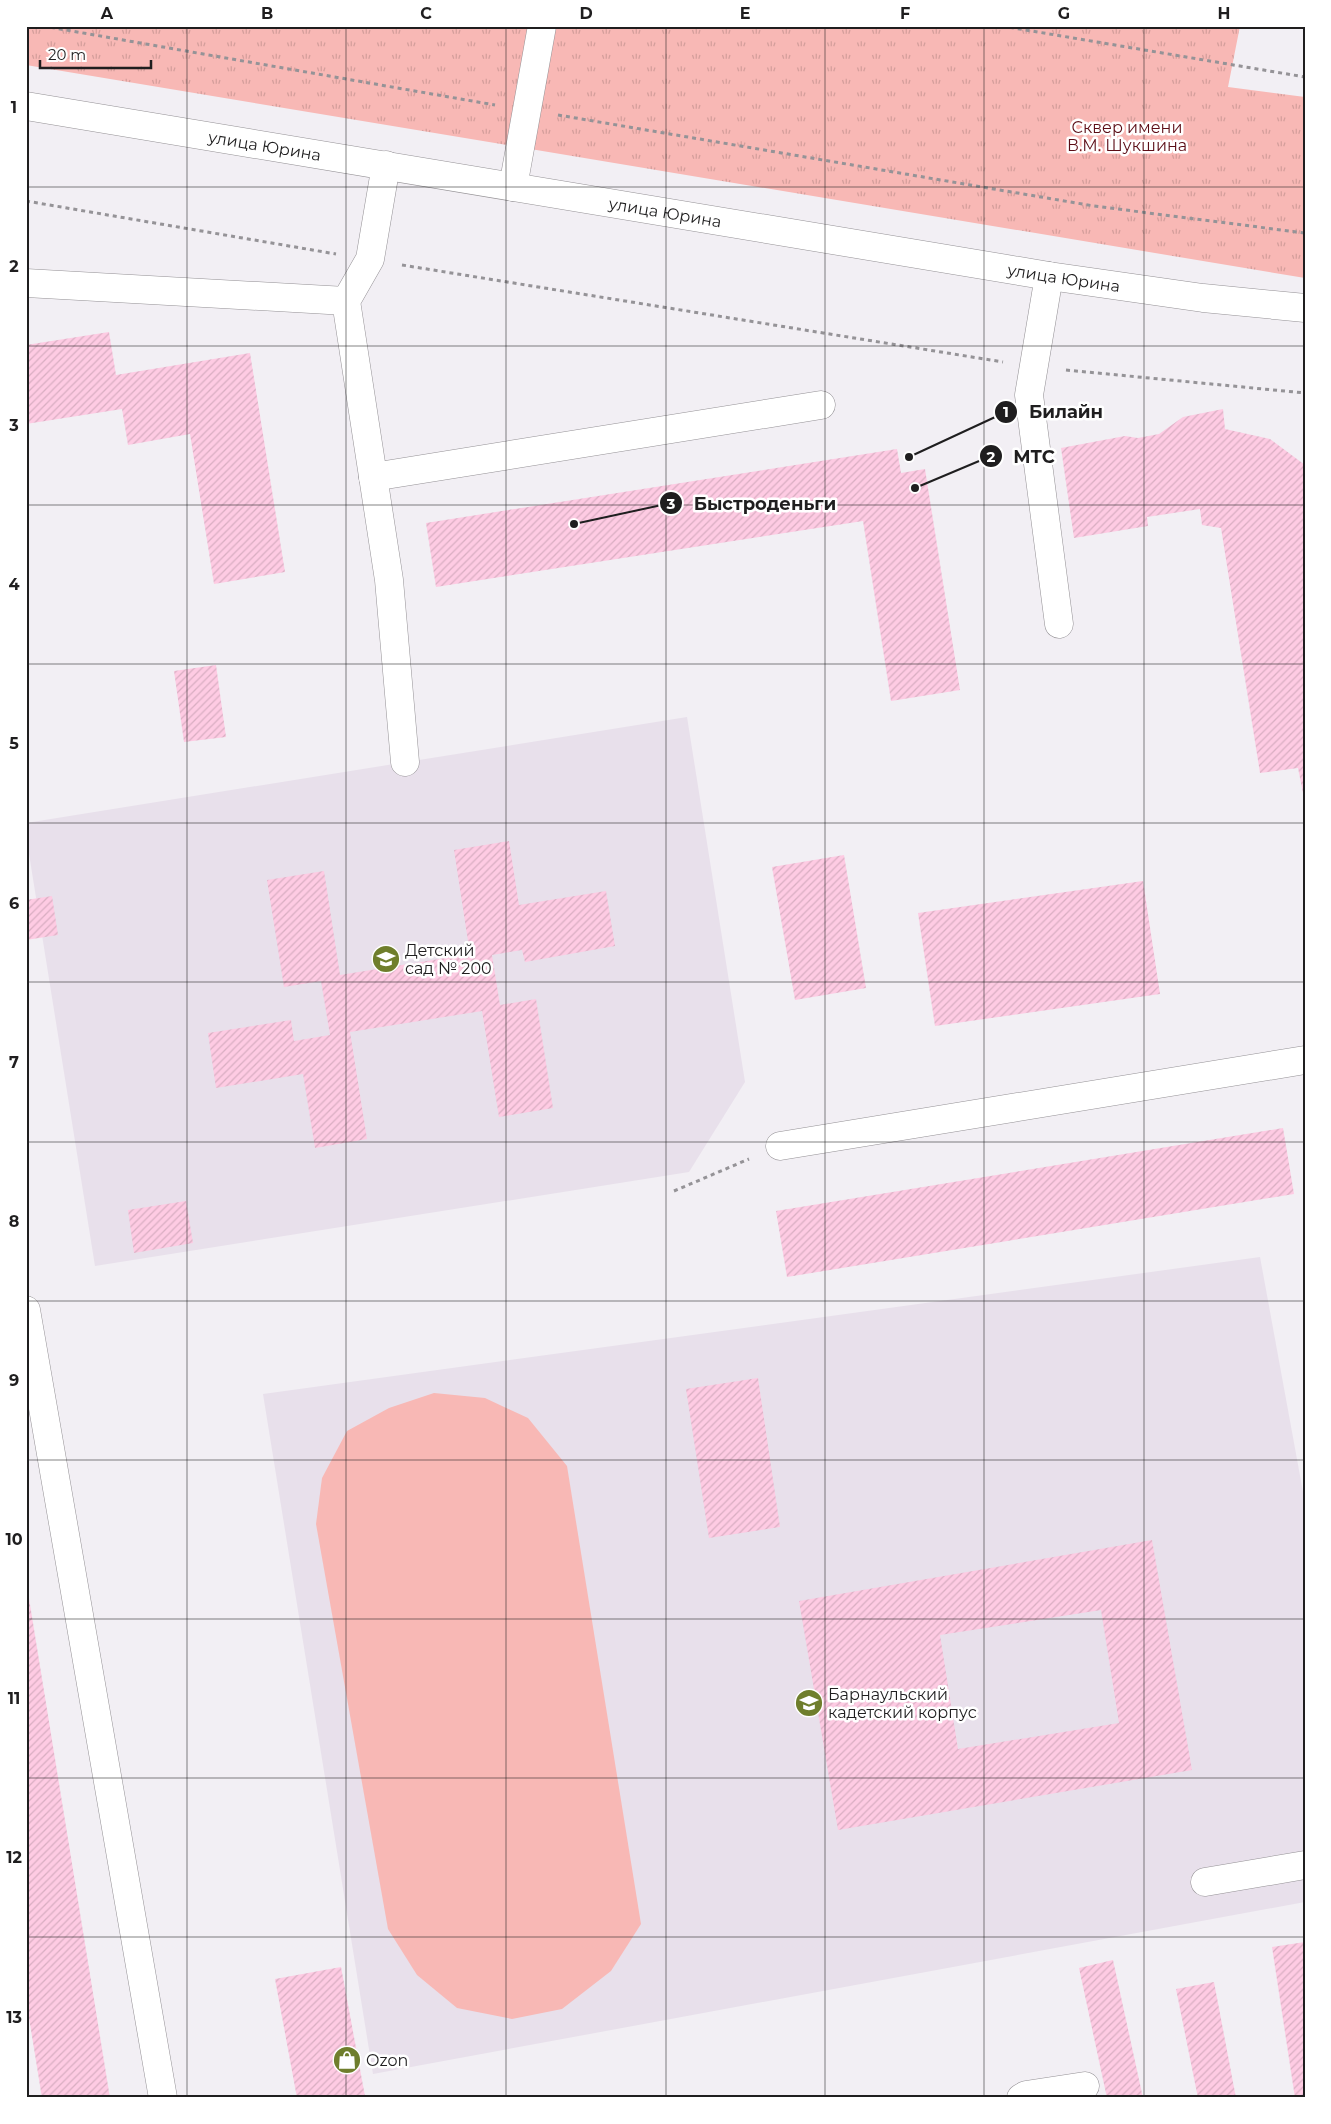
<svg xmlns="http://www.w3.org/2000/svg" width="1331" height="2124" font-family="Montserrat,sans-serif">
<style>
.built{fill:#e8e0eb}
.grass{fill:#f8b8b5}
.park{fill:url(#park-tufts)}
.building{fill:url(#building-hatch);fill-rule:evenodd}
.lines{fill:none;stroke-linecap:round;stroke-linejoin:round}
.minor-casing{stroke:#949195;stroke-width:29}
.path{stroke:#959397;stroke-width:3;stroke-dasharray:4 4;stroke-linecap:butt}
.minor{stroke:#fff;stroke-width:28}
.grid{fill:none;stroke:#1f1e1f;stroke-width:1;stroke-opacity:0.55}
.labels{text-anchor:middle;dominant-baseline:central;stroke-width:5;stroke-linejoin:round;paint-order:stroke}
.park-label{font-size:16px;fill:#5c0d16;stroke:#fff}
.street-label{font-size:16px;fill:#1f1e1f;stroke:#fff}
.poi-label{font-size:16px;fill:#1f1e1f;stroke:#fff;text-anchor:start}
.leader{fill:none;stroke:#1f1e1f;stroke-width:2}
.callout-dot{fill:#1f1e1f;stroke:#fff;stroke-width:2}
.mark-label{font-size:15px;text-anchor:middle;font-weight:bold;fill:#fff}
.callout-label{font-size:18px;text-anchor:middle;font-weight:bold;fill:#1f1e1f;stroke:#fff;stroke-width:5;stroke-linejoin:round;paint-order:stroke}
.neatline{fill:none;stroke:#1f1e1f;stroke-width:2}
.grid-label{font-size:16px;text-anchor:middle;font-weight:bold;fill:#1f1e1f}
</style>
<defs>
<pattern id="park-tufts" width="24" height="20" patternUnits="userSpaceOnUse" patternTransform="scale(1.25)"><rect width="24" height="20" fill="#f8b8b5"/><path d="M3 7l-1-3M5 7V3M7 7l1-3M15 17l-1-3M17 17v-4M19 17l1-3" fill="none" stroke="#d49e9b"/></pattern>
<pattern id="building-hatch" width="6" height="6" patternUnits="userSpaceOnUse" patternTransform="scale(1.25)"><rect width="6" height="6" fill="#fecbe3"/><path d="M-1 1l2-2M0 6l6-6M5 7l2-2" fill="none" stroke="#d9aec2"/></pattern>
</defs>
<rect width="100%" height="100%" fill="#f2eff4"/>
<g class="built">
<polygon points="687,717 745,1082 689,1172 95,1266 26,835 26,823"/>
<polygon points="1260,1257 1305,1503 1305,1902 373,2074 263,1394"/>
</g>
<polygon class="grass" points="434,1393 485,1398 528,1418 567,1466 641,1924 611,1971 562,2009 512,2019 457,2008 417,1975 388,1929 316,1524 322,1478 347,1431 389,1408"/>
<polygon class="park" points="26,26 1240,26 1228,87 1305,97 1305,278 26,65"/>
<g class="building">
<polygon points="109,332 116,375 250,353 285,572 214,584 190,434 128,445 122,409 26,424 26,345"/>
<polygon points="1223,409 1225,429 1270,439 1305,465 1305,803 1298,768 1260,773 1221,528 1202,525 1200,509 1147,517 1148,526 1074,538 1061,448 1125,436 1138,438 1159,434 1183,417"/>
<polygon points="897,449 901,473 925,469 960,690 891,701 863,521 436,587 426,523"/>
<polygon points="216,665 226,737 184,742 174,671"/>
<polygon points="509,841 519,905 606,891 615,946 525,962 522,950 492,955 500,1005 536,999 553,1108 499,1117 482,1011 350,1032 367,1139 315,1148 303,1074 216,1088 208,1033 291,1020 294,1041 330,1035 321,981 284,987 267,880 324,871 340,975 470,954 454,850"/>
<polygon points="844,855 866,988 795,1000 772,867"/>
<polygon points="1143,881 1160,994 935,1026 918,913"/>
<polygon points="52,896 58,935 26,940 26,900"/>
<polygon points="1283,1128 1294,1194 787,1277 776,1211"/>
<polygon points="186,1201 193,1243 134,1253 128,1210"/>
<polygon points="758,1378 780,1527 709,1538 686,1389"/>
<path d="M1152,1540L1192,1770L838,1830L799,1601ZM1101,1610L1119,1723L958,1749L940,1635Z"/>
<polygon points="26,1586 27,1586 110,2098 42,2098 26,1999"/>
<polygon points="1305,1942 1305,2098 1295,2098 1272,1947"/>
<polygon points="1113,1960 1143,2098 1107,2098 1079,1968"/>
<polygon points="341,1967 365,2096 297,2098 275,1979"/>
<polygon points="1214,1982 1236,2098 1198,2098 1176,1989"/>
</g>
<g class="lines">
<defs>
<g id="minor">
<path id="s1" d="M26,106L1049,276L1203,298L1305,308"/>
<polyline points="386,165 370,259 346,301 389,580 405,762"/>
<polyline points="513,187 542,26"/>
<polyline points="1049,276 1029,395 1059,624"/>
<polyline points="26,283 346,301"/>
<polyline points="373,477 821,405"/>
<polyline points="780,1146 1305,1060"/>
<polyline points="26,1310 163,2098"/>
<polyline points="1205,1882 1305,1865"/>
<polyline points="1021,2098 1026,2095 1085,2086"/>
</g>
</defs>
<use href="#minor" class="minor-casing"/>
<g class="path">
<polyline points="43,26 495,105"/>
<polyline points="1002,26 1305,77"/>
<polyline points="558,115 1094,206 1305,233"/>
<polyline points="26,201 336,254"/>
<polyline points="402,265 1003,362"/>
<polyline points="1066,370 1305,393"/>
<polyline points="674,1191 749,1159"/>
</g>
<use href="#minor" class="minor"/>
</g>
<path class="grid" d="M187,26V2098M346,26V2098M506,26V2098M666,26V2098M825,26V2098M984,26V2098M1144,26V2098M26,187H1305M26,346H1305M26,505H1305M26,664H1305M26,823H1305M26,982H1305M26,1142H1305M26,1301H1305M26,1460H1305M26,1619H1305M26,1778H1305M26,1937H1305"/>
<defs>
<symbol id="school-disc" viewBox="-11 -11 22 22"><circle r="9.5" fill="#6f7e2c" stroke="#fff"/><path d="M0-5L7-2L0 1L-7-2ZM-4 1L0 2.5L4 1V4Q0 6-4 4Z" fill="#fff"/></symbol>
<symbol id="shop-disc" viewBox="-11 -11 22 22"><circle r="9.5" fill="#6f7e2c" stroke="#fff"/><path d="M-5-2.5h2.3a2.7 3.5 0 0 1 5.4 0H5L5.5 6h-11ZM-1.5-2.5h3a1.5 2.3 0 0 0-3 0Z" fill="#fff"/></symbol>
</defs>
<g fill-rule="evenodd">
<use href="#school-disc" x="370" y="943" width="32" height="32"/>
<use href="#school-disc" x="793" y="1687" width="32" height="32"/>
<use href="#shop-disc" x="331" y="2044" width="32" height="32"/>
</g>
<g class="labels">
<g class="park-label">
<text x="1127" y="127">Сквер имени<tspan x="1127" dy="18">В.М. Шукшина</tspan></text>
</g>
<g class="street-label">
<text stroke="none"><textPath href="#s1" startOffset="242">улица Юрина</textPath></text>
<text stroke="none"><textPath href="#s1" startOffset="648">улица Юрина</textPath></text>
<text stroke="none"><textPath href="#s1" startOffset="1052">улица Юрина</textPath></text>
</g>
<g class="poi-label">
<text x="405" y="950">Детский<tspan x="405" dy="18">сад № 200</tspan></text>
<text x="828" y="1694">Барнаульский<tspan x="828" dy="18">кадетский корпус</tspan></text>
<text x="366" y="2060">Ozon</text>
</g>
</g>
<path class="leader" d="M909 457L1006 412M915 488L991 456M574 524L671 503"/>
<g class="callout-dot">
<circle cx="909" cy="457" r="5"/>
<circle cx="915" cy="488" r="5"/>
<circle cx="574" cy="524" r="5"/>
<circle cx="1006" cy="412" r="12"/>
<circle cx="991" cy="456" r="12"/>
<circle cx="671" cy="503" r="12"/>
</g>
<g class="mark-label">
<text x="1006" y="417">1</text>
<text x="991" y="462">2</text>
<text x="671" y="509">3</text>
</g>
<g class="callout-label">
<text x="1066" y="418">Билайн</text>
<text x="1034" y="463">МТС</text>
<text x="765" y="510">Быстроденьги</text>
</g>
<rect width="1331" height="2124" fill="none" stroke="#ffffff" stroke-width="55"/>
<path d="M40 60v8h111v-8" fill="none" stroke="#1f1e1f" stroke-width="2.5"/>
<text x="48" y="60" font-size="15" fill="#1f1e1f" stroke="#ffffff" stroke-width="4" paint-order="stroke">20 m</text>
<rect x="28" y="28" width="1276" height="2068" class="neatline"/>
<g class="grid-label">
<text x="107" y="19">A</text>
<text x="267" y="19">B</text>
<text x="426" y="19">C</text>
<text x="586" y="19">D</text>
<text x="745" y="19">E</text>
<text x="905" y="19">F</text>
<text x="1064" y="19">G</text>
<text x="1224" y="19">H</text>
<text x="14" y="113">1</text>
<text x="14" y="272">2</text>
<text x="14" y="431">3</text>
<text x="14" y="590">4</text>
<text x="14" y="749">5</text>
<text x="14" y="909">6</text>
<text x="14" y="1068">7</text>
<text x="14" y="1227">8</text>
<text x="14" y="1386">9</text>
<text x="14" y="1545">10</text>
<text x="14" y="1704">11</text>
<text x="14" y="1863">12</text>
<text x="14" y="2023">13</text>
</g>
</svg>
